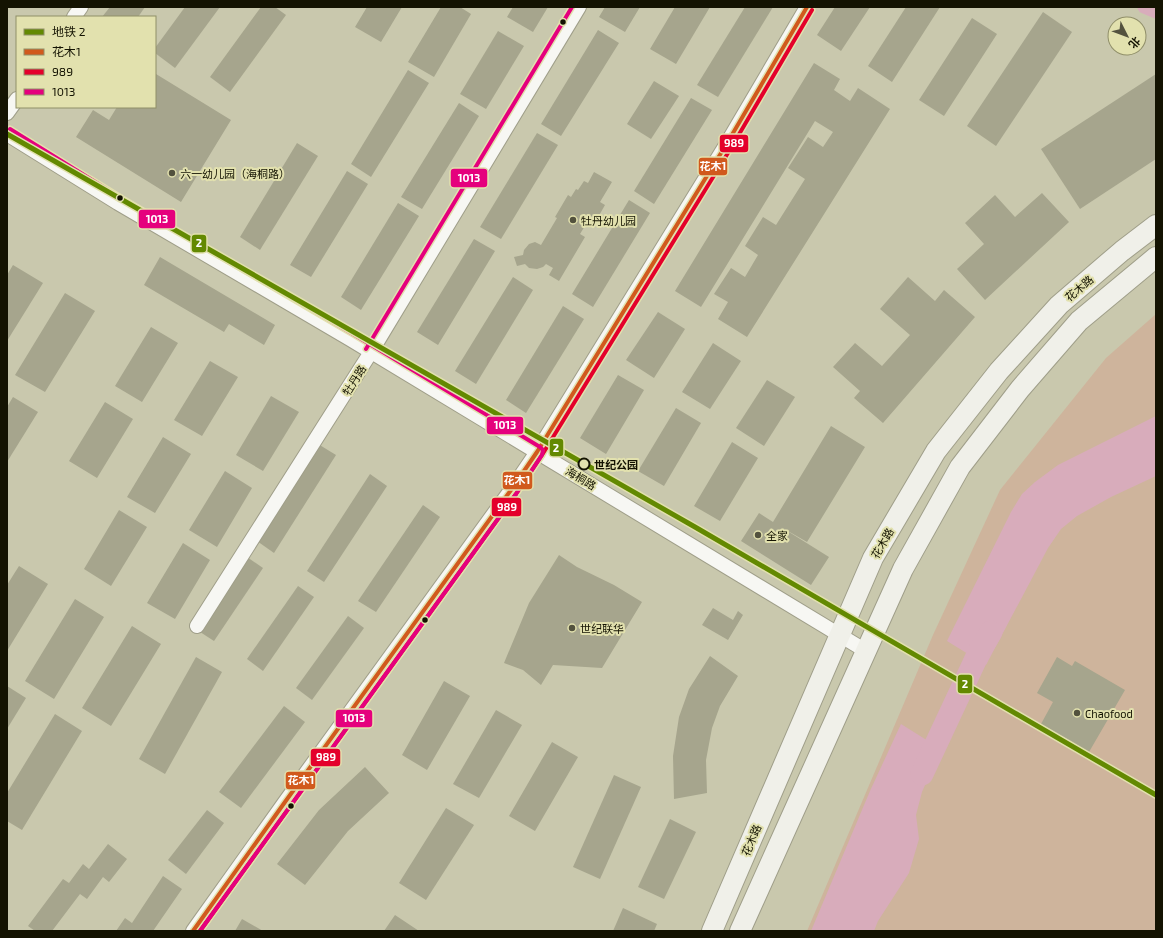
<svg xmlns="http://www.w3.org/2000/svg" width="1163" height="938" font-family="'Exo 2','Noto Sans SC',sans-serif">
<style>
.green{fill:#ceb49c}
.water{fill:#d8acbb}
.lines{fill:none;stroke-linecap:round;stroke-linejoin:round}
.canal{stroke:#d8acbb;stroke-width:13}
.river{stroke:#d8acbb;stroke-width:23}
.building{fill:#a6a58d}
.minor-casing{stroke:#9f9e89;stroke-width:16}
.secondary-casing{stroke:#9f9e89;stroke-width:22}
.minor{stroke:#f7f7f3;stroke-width:14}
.secondary{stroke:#f0f0e9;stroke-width:20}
.bus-1-casing{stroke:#e2e1ae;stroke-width:7}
.bus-2-casing{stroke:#e2e1ae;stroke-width:7}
.bus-3-casing{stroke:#e2e1ae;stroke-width:7}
.bus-1{stroke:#d1591d;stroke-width:4}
.bus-2{stroke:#e4002b;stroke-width:4}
.bus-3{stroke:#e5007d;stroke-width:4}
.metro-1-casing{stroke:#e2e1ae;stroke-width:8}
.metro-1{stroke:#638901;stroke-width:5}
.bus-dot{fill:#141302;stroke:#e2e1ae;stroke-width:1.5}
.poi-dot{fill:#53523e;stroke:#e2e1ae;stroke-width:1.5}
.stop-dot{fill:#e2e1ae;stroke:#141302;stroke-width:2}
.labels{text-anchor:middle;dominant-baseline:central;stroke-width:4;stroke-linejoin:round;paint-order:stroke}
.poi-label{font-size:11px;fill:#141302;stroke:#e2e1ae;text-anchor:start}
.street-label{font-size:11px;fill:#141302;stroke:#e2e1ae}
.stop-label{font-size:11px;font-weight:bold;fill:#141302;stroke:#e2e1ae;text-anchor:start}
.line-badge{stroke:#e2e1ae;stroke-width:1.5}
.badge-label{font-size:11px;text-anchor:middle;font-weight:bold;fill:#fff}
</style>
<rect width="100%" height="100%" fill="#c9c8ad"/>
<polygon class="green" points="1156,314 1156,931 807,931 933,635 1000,490 1106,358"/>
<g class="water">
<polygon points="1156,416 1156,476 1111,497 1077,516 1061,529 1048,548 986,665 947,641 1011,512 1022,494 1035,482 1058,465"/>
<polygon points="901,724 941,749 922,792 916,815 919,839 909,873 878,921 874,931 811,931 870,791"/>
</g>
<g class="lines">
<polyline class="canal" points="1144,7 1156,12"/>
<polyline class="river" points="922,774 980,650 991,632"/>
</g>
<g class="building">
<polygon points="110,7 145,7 138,17 102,17"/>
<polygon points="185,7 220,7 175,68 155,53 155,48"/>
<polygon points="261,7 275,7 286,15 230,92 210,77"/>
<polygon points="367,7 402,7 381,42 355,27"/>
<polygon points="441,7 460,7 471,14 434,77 408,62"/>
<polygon points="513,7 548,7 533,32 507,17"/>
<polygon points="605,7 640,7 625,32 599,17"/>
<polygon points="675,7 710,7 676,64 650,49"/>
<polygon points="745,7 773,7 718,97 697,85"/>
<polygon points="835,7 870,7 841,51 817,35"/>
<polygon points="906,7 940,7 892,82 868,66"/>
<polygon points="1043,12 1072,32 996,146 967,126"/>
<polygon points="972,18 997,34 944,116 919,100"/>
<polygon points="598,30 619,43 561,136 541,124"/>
<polygon points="498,31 524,46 486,109 460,94"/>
<polygon points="814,63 840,79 834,90 850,101 858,88 890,109 747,337 718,319 728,302 714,294 731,268 745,277 758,255 745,246 763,217 776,225 805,179 788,168 808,137 823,147 833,132 815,121 701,307 675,291"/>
<polygon points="408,70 429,83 371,177 351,164"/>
<polygon points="156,74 231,120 181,202 76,137 93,110 109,120 117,107 155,107"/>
<polygon points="1156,74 1156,159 1080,209 1041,149"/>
<polygon points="654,81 679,96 651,139 627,124"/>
<polygon points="691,98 712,110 654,204 634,191"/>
<polygon points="459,103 479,116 422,209 401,197"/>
<polygon points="537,133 558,145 501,239 480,227"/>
<polygon points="297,143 318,156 260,250 240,237"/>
<polygon points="347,171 368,184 311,277 290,265"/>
<polygon points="594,172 612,182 600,202 605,205 597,219 591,216 580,234 585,237 559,281 549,275 553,268 546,264 543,267 537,269 529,268 525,264 517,266 514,257 523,255 524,250 529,244 535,242 541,245 557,218 555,217 568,195 571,197 576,189 578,190 584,181 588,183"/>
<polygon points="1042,193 1069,222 985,300 957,269 984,244 965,223 995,195 1015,217"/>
<polygon points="629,200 650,213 593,307 572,294"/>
<polygon points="398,203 419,216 361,310 341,297"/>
<polygon points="474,239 495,251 438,345 417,332"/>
<polygon points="160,257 275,325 264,345 229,324 224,332 144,285"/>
<polygon points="13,265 43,283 7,341 7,275"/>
<polygon points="513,277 533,290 476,384 455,371"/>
<polygon points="908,277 935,301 944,290 975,317 883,423 854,398 860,391 833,367 855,343 882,366 910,335 880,309"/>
<polygon points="65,293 95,311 45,392 15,375"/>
<polygon points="563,306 584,319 526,413 506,400"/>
<polygon points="658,312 685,329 654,378 626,360"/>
<polygon points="151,327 178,343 142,402 115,386"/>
<polygon points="713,343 741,361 710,409 682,392"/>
<polygon points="210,361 238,377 202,436 174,420"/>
<polygon points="618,375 644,390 606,454 580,438"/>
<polygon points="767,380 795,397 764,446 736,428"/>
<polygon points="271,396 299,412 263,471 236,455"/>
<polygon points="13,397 38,412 7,462 7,407"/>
<polygon points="105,402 133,419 97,478 69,461"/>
<polygon points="676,408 701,423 664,486 638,471"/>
<polygon points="831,426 865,447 807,542 781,527 829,557 811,585 741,541 759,513 773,522"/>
<polygon points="163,437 191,454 155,513 127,497"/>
<polygon points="732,442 758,458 720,521 694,506"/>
<polygon points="318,444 336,455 274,553 257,541"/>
<polygon points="225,471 252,488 217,547 189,530"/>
<polygon points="370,474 387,486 324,582 307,571"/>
<polygon points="423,505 440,517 376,612 358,601"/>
<polygon points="119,510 147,527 111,586 84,569"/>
<polygon points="183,543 210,560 175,619 147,603"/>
<polygon points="559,555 577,567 614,585 642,602 602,668 553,665 541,685 523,670 504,663 529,603"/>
<polygon points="247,557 263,568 214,641 197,630"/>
<polygon points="19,566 48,584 7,651 7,585"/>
<polygon points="298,586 314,597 263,671 247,659"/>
<polygon points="75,599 104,617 54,699 25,681"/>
<polygon points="713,608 733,620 738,611 743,615 728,640 702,625"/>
<polygon points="348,616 364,628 312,700 296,688"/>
<polygon points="132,626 161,644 111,726 82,708"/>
<polygon points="710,656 738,676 720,706 712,728 706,760 707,793 674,799 673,756 679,717 689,689"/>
<polygon points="196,657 222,672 165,774 139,759"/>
<polygon points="1057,657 1072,666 1075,661 1125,690 1089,752 1041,724 1053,702 1037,693"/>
<polygon points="444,681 470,696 427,770 402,755"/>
<polygon points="7,686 26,698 7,729"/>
<polygon points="284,706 305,722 241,808 219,792"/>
<polygon points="496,710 522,725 479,798 453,784"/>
<polygon points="55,714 82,731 22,830 7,821 7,793"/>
<polygon points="552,742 578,757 535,831 509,816"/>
<polygon points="365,767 389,793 348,831 305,885 277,864 319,810"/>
<polygon points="614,775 641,787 600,879 573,867"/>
<polygon points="446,808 474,825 426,900 399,883"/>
<polygon points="207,810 224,823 186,874 168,860"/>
<polygon points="670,819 696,832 664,899 638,887"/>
<polygon points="108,844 127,859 109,882 103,877 87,899 80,894 52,931 35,931 28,926 63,879 69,883 83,864 89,869"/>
<polygon points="163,876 182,889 153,931 116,931 125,918 132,923"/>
<polygon points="623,908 657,924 654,931 613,931"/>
<polygon points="395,915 419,931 384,931"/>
<polygon points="242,919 263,931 235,931"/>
</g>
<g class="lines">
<defs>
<g id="minor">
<polyline points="74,17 81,7"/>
<polyline points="7,113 17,99"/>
<polyline points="7,134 118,203 350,339 866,651"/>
<polyline points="197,626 371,352 579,7"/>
<polyline points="193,931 285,802 511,490 537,452 726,145 807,7"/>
</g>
<g id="secondary">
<polyline points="712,931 873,558 936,451 999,371 1059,305 1122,251 1156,225"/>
<polyline points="740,931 903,569 960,467 1020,389 1079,321 1156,257"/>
</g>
</defs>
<use href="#minor" class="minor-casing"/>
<use href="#secondary" class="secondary-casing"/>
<use href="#minor" class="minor"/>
<use href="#secondary" class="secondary"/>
<defs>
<polyline id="bus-1" points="193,931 285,802 511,490 537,452 726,145 807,7"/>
<polyline id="bus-2" points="200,931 516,494 542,455 731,148 812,10"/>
<g id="bus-3">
<polyline points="10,129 121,198 353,334 540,447 543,450 542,455 516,494 200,931"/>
<polyline points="366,349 572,7"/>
</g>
</defs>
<use href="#bus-1" class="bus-1-casing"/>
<use href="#bus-2" class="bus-2-casing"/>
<use href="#bus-3" class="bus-3-casing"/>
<use href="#bus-1" class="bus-1"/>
<use href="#bus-2" class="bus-2"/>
<use href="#bus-3" class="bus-3"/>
<defs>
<polyline id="metro-1" points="7,134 695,527 1156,795"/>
</defs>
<use href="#metro-1" class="metro-1-casing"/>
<use href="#metro-1" class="metro-1"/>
</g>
<g class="bus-dot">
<circle cx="563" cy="22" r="3.5"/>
<circle cx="120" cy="198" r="3.5"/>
<circle cx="425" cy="620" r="3.5"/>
<circle cx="291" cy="806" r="3.5"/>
</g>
<g class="poi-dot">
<circle cx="172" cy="173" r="4"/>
<circle cx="573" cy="220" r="4"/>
<circle cx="758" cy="535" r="4"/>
<circle cx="572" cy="628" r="4"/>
<circle cx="1077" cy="713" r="4"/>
</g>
<circle class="stop-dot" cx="584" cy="464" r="5.5"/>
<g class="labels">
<g class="poi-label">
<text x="180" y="173">六一幼儿园（海桐路）</text>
<text x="581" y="220">牡丹幼儿园</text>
<text x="766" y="535">全家</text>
<text x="580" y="628">世纪联华</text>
<text x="1085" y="713">Chaofood</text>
</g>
<g class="street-label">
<text transform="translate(1079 288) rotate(-40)">花木路</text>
<text transform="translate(354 380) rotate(-58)">牡丹路</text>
<text transform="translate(581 478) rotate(31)">海桐路</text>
<text transform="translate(882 543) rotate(-60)">花木路</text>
<text transform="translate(751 840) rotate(-67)">花木路</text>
</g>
<g class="stop-label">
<text x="594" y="464">世纪公园</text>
</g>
</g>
<g class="line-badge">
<rect x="719" y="134" width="30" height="19" rx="4" fill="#e4002b"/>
<rect x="698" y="157" width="30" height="19" rx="4" fill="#d1591d"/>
<rect x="450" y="168" width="38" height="20" rx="4" fill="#e5007d"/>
<rect x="138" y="209" width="38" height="20" rx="4" fill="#e5007d"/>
<rect x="191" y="234" width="16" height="19" rx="4" fill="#638901"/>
<rect x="486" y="416" width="38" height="19" rx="4" fill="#e5007d"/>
<rect x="549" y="438" width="15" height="19" rx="4" fill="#638901"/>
<rect x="502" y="471" width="31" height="19" rx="4" fill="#d1591d"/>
<rect x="491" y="497" width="31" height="20" rx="4" fill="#e4002b"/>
<rect x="957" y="674" width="16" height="20" rx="4" fill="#638901"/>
<rect x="335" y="709" width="38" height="19" rx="4" fill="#e5007d"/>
<rect x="310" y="748" width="31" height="19" rx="4" fill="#e4002b"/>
<rect x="285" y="771" width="31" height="19" rx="4" fill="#d1591d"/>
</g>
<g class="badge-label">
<text x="734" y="147">989</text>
<text x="713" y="170">花木1</text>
<text x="469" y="182">1013</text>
<text x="157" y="223">1013</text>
<text x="199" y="247">2</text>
<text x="505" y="429">1013</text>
<text x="556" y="452">2</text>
<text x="517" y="484">花木1</text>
<text x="507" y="511">989</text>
<text x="965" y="688">2</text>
<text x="354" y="722">1013</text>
<text x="326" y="761">989</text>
<text x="301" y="784">花木1</text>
</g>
<rect width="1163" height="938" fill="none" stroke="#141302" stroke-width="16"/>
<rect x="16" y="16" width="140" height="92" fill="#e2e1ae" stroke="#908f69"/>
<rect x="24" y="29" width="20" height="6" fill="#638901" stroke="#908f69"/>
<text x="52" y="36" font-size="12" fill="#141302">地铁 2</text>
<rect x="24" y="49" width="20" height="6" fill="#d1591d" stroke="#908f69"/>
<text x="52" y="56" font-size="12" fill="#141302">花木1</text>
<rect x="24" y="69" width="20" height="6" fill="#e4002b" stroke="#908f69"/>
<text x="52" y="76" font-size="12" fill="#141302">989</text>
<rect x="24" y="89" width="20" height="6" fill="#e5007d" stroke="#908f69"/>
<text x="52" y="96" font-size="12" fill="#141302">1013</text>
<g transform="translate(1127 36) rotate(132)"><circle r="19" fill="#e2e1ae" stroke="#908f69"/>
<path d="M0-3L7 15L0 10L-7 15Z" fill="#53523e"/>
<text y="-6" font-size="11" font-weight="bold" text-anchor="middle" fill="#141302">北</text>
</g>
</svg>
